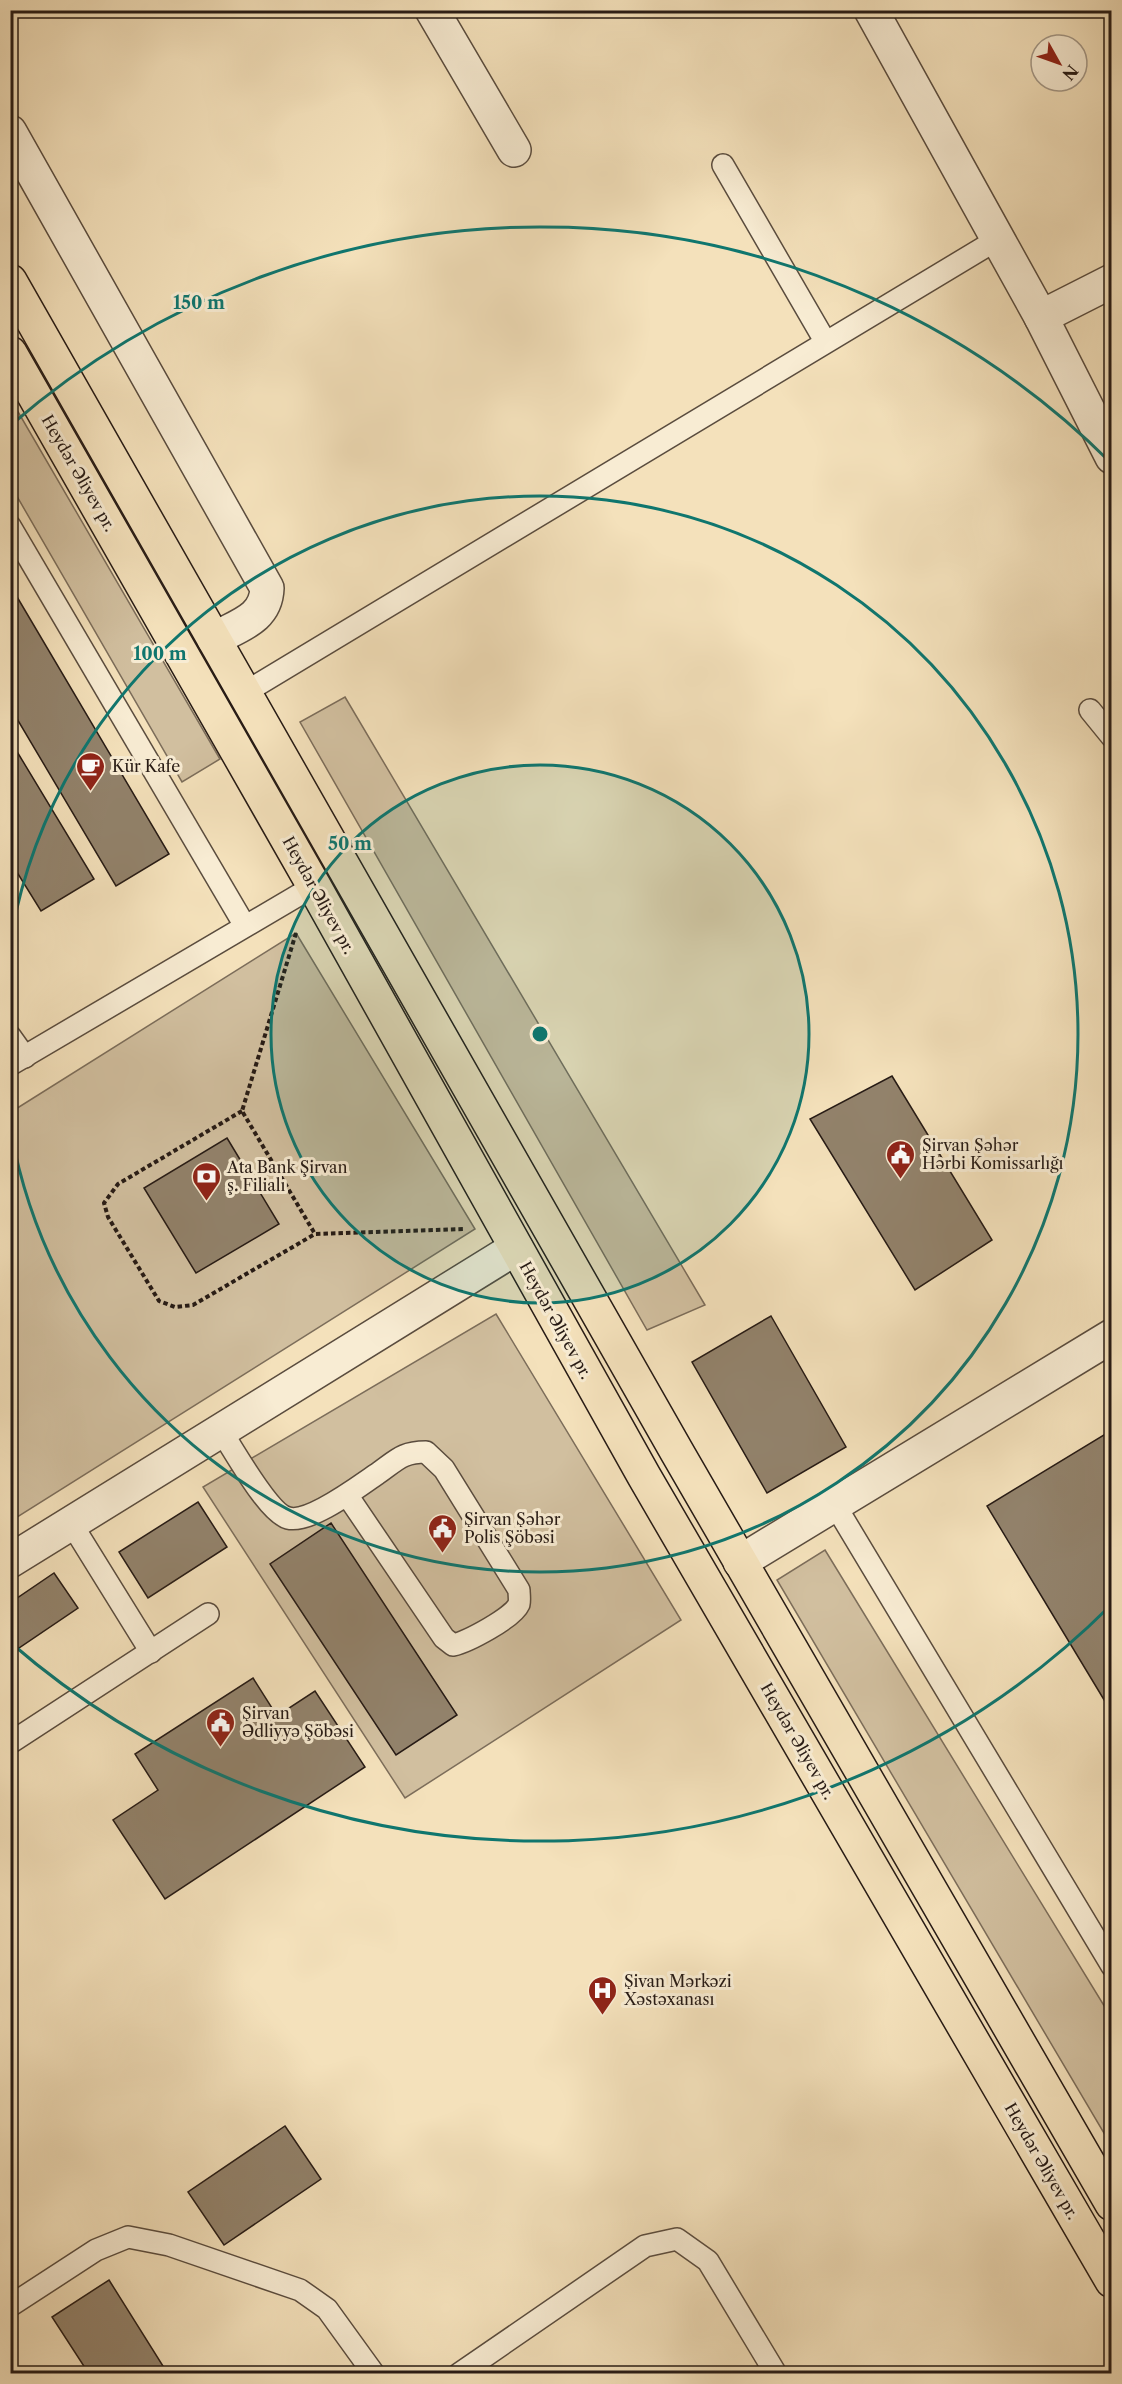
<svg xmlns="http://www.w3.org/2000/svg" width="1122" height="2384" font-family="'Libre Caslon Text',serif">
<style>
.green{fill:#d1bf9f;stroke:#7c6d5a;stroke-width:1.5}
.building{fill:#92826b;stroke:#271b15;stroke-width:1.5}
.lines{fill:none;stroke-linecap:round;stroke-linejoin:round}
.service-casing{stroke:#5a4c3e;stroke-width:24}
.minor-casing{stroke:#5a4c3e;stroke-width:36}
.primary-casing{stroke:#271b15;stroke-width:36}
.path{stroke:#271b15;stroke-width:4;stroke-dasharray:4.5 3;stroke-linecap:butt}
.service{stroke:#f8ecd3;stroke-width:21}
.minor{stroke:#f8ecd3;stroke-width:33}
.primary{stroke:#f4e1bb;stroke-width:33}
.ring{fill:none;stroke:#0f766e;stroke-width:3}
.labels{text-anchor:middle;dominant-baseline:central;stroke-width:6;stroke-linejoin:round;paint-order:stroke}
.street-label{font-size:16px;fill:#271b15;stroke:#f8ecd3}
.poi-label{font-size:16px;fill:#271b15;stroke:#f8ecd3;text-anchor:start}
.centre{fill:#0f766e;stroke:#f8ecd3;stroke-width:3}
.ring-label{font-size:18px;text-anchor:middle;font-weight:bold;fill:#0f766e;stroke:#f8ecd3;stroke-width:6;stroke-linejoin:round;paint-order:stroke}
</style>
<rect width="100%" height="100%" fill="#f4e1bb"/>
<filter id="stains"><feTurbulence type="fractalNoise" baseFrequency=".00333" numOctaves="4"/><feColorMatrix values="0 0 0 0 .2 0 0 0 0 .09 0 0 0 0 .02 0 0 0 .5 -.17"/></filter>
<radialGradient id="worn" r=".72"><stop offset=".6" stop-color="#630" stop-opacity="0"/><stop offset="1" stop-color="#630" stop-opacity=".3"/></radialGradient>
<g class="green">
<polygon points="10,398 220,759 182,782 11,486"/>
<polygon points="345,697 705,1305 647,1330 300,722"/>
<polygon points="296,933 475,1229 11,1521 11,1112"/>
<polygon points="496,1314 681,1620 405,1798 203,1487"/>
<polygon points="825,1550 1111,2017 1111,2145 777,1580"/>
</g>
<g class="building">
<polygon points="10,585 169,854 116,886 10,707"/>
<polygon points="10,740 94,879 41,911 10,861"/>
<polygon points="892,1076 992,1240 915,1290 810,1119"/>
<polygon points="227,1138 279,1224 196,1273 144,1188"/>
<polygon points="771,1316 846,1447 767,1493 692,1362"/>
<polygon points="1112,1430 1112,1713 987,1506"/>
<polygon points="198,1502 227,1547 148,1598 119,1552"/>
<polygon points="331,1523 457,1715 396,1755 270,1564"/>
<polygon points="54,1573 78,1608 10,1654 10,1603"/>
<polygon points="253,1678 277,1716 315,1691 365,1767 165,1899 113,1820 158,1790 135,1754"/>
<polygon points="285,2126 321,2179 224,2245 188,2192"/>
<polygon points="109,2280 168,2374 89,2374 52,2317"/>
</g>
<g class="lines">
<defs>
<g id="service">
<polyline points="723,165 825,341"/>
<polyline points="10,526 245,926"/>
<polyline points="244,693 998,239"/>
<polyline points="1090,710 1112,737"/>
<polyline points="10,1036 25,1057"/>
<polyline points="10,1065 314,886"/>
<path d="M221,1431C234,1450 268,1513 288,1518C310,1524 359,1486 377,1474C397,1460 402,1452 426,1452L444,1469L519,1590C519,1594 520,1600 519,1604C513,1618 467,1642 453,1645L444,1638L347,1495"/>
<polyline points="835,1505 1112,1966"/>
<polyline points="71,1523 151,1652"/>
<polyline points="10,1743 208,1614"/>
<polyline points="10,2306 96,2250 128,2237 169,2245 300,2290 327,2309 374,2374"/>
<polyline points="459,2374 645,2246 677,2239 708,2261 776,2374"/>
</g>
<g id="minor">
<polyline points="432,10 514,150"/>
<polyline points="871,10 1041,317 1112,457"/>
<path d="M10,132L267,588C266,619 239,625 214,639"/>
<polyline points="1041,317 1112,281"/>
<polyline points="10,1561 516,1248"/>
<polyline points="740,1562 1112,1336"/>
</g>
<g id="primary">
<polyline points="10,281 677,1452 1112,2204"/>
<polyline points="10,353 314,886 644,1476 1112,2281"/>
</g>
</defs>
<use href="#service" class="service-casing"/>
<use href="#minor" class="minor-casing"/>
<use href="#primary" class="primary-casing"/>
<g class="path">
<polyline points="296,933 242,1111 315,1234 465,1229"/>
<polyline points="242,1111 118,1184 104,1203 108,1217 159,1301 175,1307 193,1305 315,1234"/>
</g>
<use href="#service" class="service"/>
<use href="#minor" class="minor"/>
<use href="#primary" class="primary"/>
</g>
<circle cx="540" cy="1034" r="269" fill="#0f766e" fill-opacity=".12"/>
<g class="ring">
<circle cx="540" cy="1034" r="269"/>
<path d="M11 936A538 538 0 1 1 11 1132"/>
<path d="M1111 1605A807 807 0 0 1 11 1643M11 425A807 807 0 0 1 1111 463"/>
</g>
<defs>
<symbol id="cafe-pin" viewBox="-11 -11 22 30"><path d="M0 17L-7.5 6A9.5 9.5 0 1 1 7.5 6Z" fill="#8f2418" stroke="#f8ecd3"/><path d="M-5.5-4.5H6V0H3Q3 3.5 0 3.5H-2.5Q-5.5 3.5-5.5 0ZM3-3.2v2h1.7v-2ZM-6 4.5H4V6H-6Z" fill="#fff"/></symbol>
<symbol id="civic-pin" viewBox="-11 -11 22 30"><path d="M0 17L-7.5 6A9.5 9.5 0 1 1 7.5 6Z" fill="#8f2418" stroke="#f8ecd3"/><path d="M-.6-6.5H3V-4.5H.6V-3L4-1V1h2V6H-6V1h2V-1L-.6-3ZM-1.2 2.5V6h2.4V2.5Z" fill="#fff"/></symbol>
<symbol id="bank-pin" viewBox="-11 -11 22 30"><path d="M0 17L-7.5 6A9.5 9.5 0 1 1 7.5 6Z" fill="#8f2418" stroke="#f8ecd3"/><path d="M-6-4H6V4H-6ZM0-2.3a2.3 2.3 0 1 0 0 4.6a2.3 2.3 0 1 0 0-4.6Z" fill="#fff"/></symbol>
<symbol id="hospital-pin" viewBox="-11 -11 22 30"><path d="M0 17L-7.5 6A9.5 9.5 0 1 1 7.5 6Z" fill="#8f2418" stroke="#f8ecd3"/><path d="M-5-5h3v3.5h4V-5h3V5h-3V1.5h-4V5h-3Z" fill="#fff"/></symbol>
</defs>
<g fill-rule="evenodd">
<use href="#cafe-pin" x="74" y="750" width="33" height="45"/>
<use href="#civic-pin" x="884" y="1138" width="33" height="45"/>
<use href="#bank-pin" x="190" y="1160" width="33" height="45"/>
<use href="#civic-pin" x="426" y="1512" width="33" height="45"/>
<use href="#civic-pin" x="204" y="1706" width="33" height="45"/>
<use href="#hospital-pin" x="586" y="1974" width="33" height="45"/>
</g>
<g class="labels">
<g class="street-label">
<text transform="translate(79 473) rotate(60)">Heydər Əliyev pr.</text>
<text transform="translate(319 895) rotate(61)">Heydər Əliyev pr.</text>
<text transform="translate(556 1320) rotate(61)">Heydər Əliyev pr.</text>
<text transform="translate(798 1741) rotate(60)">Heydər Əliyev pr.</text>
<text transform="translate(1042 2161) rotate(60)">Heydər Əliyev pr.</text>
</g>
<g class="poi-label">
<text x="112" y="766">Kür Kafe</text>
<text x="922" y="1145">Şirvan Şəhər<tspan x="922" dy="18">Hərbi Komissarlığı</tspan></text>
<text x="227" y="1167">Ata Bank Şirvan<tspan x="227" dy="18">ş. Filialı</tspan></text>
<text x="464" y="1519">Şirvan Şəhər<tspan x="464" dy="18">Polis Şöbəsi</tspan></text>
<text x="242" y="1713">Şirvan<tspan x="242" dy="18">Ədliyyə Şöbəsi</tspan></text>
<text x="624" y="1981">Şivan Mərkəzi<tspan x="624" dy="18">Xəstəxanası</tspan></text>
</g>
</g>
<circle cx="540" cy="1034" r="9" class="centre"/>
<g class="ring-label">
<text x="199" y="309">150 m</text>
<text x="160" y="660">100 m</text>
<text x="350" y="850">50 m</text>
</g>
<rect width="1122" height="2384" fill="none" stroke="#f4e1bb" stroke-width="36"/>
<rect x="12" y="12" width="1098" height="2360" fill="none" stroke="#271b15" stroke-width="3"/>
<rect x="18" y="18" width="1086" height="2348" fill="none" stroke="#271b15" stroke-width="1.5"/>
<g transform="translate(1059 63) rotate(130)"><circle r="28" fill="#f8ecd3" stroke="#a49887" stroke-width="1.5"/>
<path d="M0-4.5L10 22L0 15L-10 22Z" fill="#8f2418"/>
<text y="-9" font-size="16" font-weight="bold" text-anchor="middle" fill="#271b15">N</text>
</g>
<rect width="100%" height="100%" filter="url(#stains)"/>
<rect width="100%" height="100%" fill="url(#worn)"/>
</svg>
